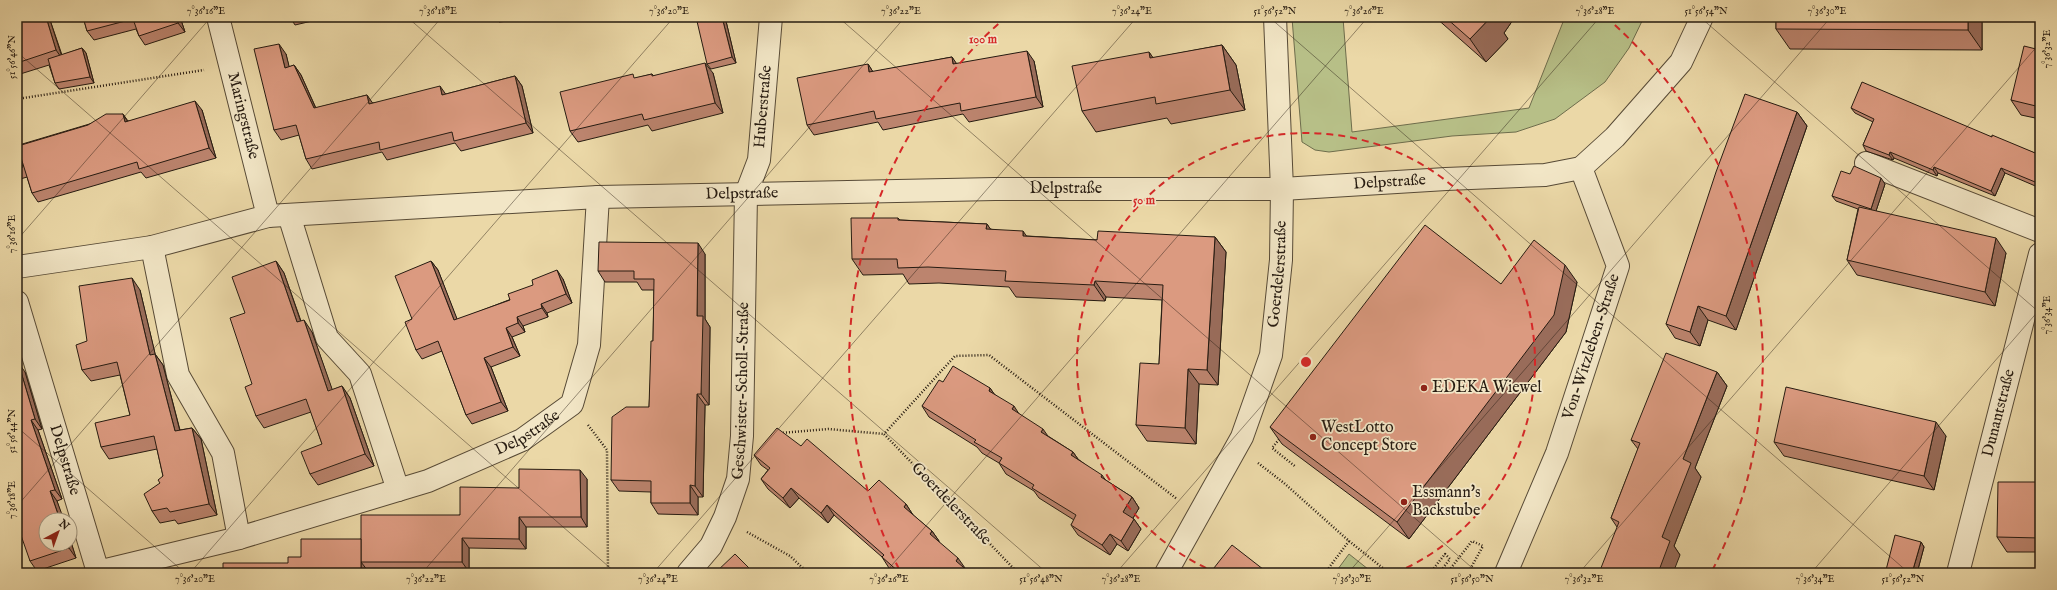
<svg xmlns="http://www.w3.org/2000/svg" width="2057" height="590" font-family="'IM FELL English',serif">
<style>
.green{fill:#b7bf87;stroke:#6e6d4c}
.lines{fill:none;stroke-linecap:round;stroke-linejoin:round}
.minor-casing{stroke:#574a36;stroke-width:24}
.path{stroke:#261b11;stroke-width:2.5;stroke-dasharray:1 2;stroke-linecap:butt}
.minor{stroke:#f2e6c6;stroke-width:22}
.wall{fill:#bc846e;stroke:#261b11}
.shaded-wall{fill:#996c5a;stroke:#261b11}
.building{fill:#db9a80;stroke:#261b11}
.ticks{fill:none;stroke:#261b11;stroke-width:1;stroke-opacity:0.45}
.ring{fill:none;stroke:#d62828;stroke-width:2;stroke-dasharray:7 5}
.poi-dot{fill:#8f2418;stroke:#f2e6c6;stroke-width:1.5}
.labels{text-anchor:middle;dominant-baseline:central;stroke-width:3.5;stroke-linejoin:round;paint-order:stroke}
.street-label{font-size:16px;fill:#261b11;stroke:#f2e6c6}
.poi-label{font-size:16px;fill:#261b11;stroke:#f2e6c6;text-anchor:start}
.centre{fill:#d62828;stroke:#f2e6c6;stroke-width:2}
.ring-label{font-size:12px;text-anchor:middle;font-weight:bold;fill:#d62828;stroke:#f2e6c6;stroke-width:3.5;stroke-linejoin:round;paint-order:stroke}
.neatline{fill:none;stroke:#261b11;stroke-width:1.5}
.ticks-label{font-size:10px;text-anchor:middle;fill:#261b11}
</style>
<rect width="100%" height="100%" fill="#ebd8a7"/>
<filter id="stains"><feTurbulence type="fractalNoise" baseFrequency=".005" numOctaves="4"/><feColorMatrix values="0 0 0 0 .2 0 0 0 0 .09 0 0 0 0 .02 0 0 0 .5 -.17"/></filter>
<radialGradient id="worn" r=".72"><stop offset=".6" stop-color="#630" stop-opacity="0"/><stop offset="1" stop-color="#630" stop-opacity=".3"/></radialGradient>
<g class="green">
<polygon points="1565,17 1644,17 1629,48 1605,82 1555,119 1516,132 1452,136 1329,152 1315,150 1302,142 1292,18 1343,18 1352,132 1529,108"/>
<polygon points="1349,554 1373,573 1335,573"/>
</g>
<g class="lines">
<defs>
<g id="minor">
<path id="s1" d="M218,17L268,216"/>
<polyline points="1866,163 2040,231"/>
<polyline points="289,215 327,338 360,374 398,490"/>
<polyline points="152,247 178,375 223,453 239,538"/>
<path id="s2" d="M17,267L152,247L268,216L598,197L995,189H1282L1446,179L1545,175L1581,168"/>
<path id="s3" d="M17,302L98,572L239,538L428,481L522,440L572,404L589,345L598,197"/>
<path id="s4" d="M688,573L711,546L725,517L738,479L742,436L746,194L759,160L771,17"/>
<path id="s5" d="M1166,573L1242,437L1271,355L1281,260L1282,189L1275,17"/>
<path id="s6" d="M1506,573L1557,453L1618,266L1581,168L1615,137L1681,62L1702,17"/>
<path id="s7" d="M1958,573L2040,254"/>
</g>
</defs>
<use href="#minor" class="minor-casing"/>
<g class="path">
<polyline points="17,99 204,70"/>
<polyline points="588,425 607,450 608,573"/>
<polyline points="780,433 828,429 884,434"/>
<polyline points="1281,437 1272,448 1296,467"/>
<polyline points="1258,463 1284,483 1349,541 1389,573"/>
<polyline points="747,532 790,556 808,573"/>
<polyline points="1403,569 1408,573"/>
<polyline points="1018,573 884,434 955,356 989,355 1177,499"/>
<polyline points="1325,573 1349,541"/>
<polyline points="1430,573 1445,554 1450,559 1439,573"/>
<polyline points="1447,573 1472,541 1483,546 1468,573"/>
</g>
<use href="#minor" class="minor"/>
</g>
<g class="wall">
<polygon points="17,17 49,17 62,55 82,48 86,53 94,83 59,89 55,83 49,65 17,75"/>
<polygon points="83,17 180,17 185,32 145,45 139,36 136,29 94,40 87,31"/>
<polygon points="290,17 329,17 295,25"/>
<polygon points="496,17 528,17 528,19 499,22"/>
<polygon points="725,17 736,63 711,69 707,64"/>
<polygon points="1435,17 1515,17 1504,33 1508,39 1486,62"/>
<polygon points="1776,17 1982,17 1982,50 1790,49 1776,29"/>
<polygon points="1222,45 1236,65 1245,110 1171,124 1167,118 1096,132 1082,111 1149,52 1153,58"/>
<polygon points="2040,50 2040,119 2021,115 2011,100"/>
<polygon points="286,54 289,67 294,65 301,75 316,108 367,95 372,103 446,94 515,76 522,86 533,133 461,151 455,143 387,160 382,152 312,169 306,159 299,135 281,140 274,130"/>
<polygon points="952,57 956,64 1034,61 1043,107 969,122 963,114 883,130 878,122 814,135 807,125 868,64 873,72"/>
<polygon points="713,73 723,113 652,131 648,125 578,142 570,131 636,78 652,74 654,76"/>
<polygon points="1851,108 1992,137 2040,155 2040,188 2005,173 1995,196 1938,173 1937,176 1894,158 1893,160 1866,151 1863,145 1873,122 1855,113"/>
<polygon points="202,110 216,158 146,178 141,172 38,202 32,193 27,177 17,180 17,142 19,145 123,114 128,121"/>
<polygon points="1797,112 1807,126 1736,330 1708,320 1700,346 1675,338 1666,324"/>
<polygon points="1850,174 1885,184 1876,211 2006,253 1995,306 1857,275 1847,260 1858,209 1836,201 1832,196"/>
<polygon points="898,218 900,220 987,224 990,229 1027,236 1097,240 1215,237 1226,252 1218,385 1199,384 1196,444 1147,441 1136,425 1159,364 1162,300 1106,297 1105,301 1016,297 1009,287 939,283 909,284 903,274 863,275 852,259"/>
<polygon points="705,254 705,319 710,327 709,405 705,405 703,497 698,497 698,515 658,514 651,503 651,492 619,491 611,480 649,407 653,341 654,290 642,290 637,282 605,282 598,271"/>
<polygon points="276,261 284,273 301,321 312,332 332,390 342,386 350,398 374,466 318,485 310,474 322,444 311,412 264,428 256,416 245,313"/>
<polygon points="431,261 438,270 457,320 563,279 572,303 547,313 548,317 523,326 525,332 512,337 520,356 491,367 508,411 472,424 466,415 442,351 422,359 416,350 412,319"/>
<polygon points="1577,282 1566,332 1409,539 1282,444 1270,427 1501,284"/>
<polygon points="140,290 155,354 163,365 180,430 192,428 201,439 217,515 178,524 175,520 160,523 152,511 160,483 163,476 157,449 109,459 101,447 130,415 120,375 91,381 82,370 87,341"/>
<polygon points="25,372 42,429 38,430 62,499 57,501 70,544 70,539 76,558 37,571 30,561"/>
<polygon points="1717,372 1727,386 1695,468 1701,477 1674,546 1680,555 1617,527 1611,518 1638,449 1631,440"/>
<polygon points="943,382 990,388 994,394 1019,414 1048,436 1073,452 1078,459 1107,481 1132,497 1139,508 1133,518 1141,529 1128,551 1117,544 1110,555 1078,535 1071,525 1074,520 1039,498 1034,491 1006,474 999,463 982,453 977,447 929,417 922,406"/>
<polygon points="1946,436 1934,490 1784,456 1774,442"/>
<polygon points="801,446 868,491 906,504 913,515 932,531 939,541 939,542 965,568 965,569 970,573 895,573 889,568 882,557 834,515 828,523 799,498 790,508 768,489 761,479 768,470 761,465 754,455"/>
<polygon points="587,479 587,527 526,527 526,549 469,548 469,572 368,571 288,563 301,557 361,539 460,515 519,488"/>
<polygon points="2040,482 2040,552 2007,552 1997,537"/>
<polygon points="1921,542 1924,547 1917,573 1888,573 1886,570"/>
</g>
<g class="shaded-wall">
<polygon points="46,17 49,17 63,60 56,50"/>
<polygon points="176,17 180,17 185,32 178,23"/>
<polygon points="722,17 725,17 736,63 732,57"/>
<polygon points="1491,17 1515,17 1504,33 1508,39 1486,62 1470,39"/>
<polygon points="1968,17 1982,17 1982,50 1968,30"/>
<polygon points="279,44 286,54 292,78 285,68"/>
<polygon points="1222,45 1236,65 1245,110 1230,90"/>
<polygon points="82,48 86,53 94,83 90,77"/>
<polygon points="1027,51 1034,61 1043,107 1036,97"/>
<polygon points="1149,52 1163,72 1150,58"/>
<polygon points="952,57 959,67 953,64"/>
<polygon points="705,63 713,73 723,113 715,103"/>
<polygon points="868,64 875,75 869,72"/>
<polygon points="294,65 301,75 320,118 314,108"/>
<polygon points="515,76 522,86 533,133 526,123"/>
<polygon points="440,86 447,96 442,95"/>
<polygon points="367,95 374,105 369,104"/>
<polygon points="195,101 202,110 216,158 209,148"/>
<polygon points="1797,112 1807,126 1736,330 1726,316"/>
<polygon points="123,114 129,124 125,122"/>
<polygon points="1890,152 1894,158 1893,160 1889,155"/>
<polygon points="1934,167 1938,173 1937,176 1933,170"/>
<polygon points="2001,168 2005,173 1995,196 1991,191"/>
<polygon points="1881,178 1885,184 1875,214 1871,209"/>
<polygon points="987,224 998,240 986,229"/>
<polygon points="1023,231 1034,247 1023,236"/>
<polygon points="1215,237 1226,252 1218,385 1207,370"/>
<polygon points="1996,238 2006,253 1995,306 1985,292"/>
<polygon points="698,243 705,254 705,319 710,327 709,405 701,394 697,316"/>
<polygon points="276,261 284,273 305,334 297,322"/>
<polygon points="431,261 438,270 461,329 454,320"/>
<polygon points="1565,265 1577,282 1566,332 1409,539 1397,522"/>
<polygon points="557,270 563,279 572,303 566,294"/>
<polygon points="132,278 140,290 158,366 150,355"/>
<polygon points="1095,281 1106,297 1105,301 1094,285"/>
<polygon points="541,304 547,313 548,317 542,308"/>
<polygon points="1698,306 1708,320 1700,346 1690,332"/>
<polygon points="517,317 523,326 525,332 518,323"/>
<polygon points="304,320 312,332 337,403 328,391"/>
<polygon points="506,328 512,337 520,356 513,347"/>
<polygon points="155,354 163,365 183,443 175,431"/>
<polygon points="484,358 491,367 508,411 501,402"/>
<polygon points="18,362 25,372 42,429 35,419"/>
<polygon points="1188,369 1199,384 1196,444 1185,428"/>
<polygon points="1717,372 1727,386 1695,468 1701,477 1674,546 1680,555 1673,573 1658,573 1662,537 1683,459"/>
<polygon points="342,386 350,398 374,466 365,454"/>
<polygon points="990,388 997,398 989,391"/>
<polygon points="697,394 705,405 703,497 695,486"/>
<polygon points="1014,406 1021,417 1012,409"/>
<polygon points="31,420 38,430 62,499 55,490"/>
<polygon points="1936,422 1946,436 1934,490 1924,476"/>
<polygon points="192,428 201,439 217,515 209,504"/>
<polygon points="1043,429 1050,439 1041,432"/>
<polygon points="1073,452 1080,462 1071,455"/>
<polygon points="580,470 587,479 587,527 581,517"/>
<polygon points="1102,475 1109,485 1101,477"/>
<polygon points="690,485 698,497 698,515 690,503"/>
<polygon points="791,488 799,498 790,508 783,498"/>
<polygon points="50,491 57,501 64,520 60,520"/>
<polygon points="1132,497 1139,508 1130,523 1123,512"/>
<polygon points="906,504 913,515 911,517 904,507"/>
<polygon points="827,505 834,515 828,523 821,513"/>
<polygon points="519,517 526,527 526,549 519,539"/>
<polygon points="1134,519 1141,529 1128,551 1121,541"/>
<polygon points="932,531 939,541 937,544 930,534"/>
<polygon points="1110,534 1117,544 1110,555 1102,545"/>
<polygon points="462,538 469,548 469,572 462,562"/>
<polygon points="70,539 76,558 69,548 68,544 70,544"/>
<polygon points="361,539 361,562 368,571 368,573 361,573"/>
<polygon points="1921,542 1924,547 1917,573 1912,573"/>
<polygon points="958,558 965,568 963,571 956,561"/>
</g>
<g class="building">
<polygon points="17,17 46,17 56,50 17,63"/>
<polygon points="83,17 176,17 178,23 139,36 133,19 87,31"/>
<polygon points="696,17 722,17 732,57 707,64"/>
<polygon points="1445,17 1491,17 1470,39"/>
<polygon points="1776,17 1968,17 1968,30 1776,29"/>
<polygon points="279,44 285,68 294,65 314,108 367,95 369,104 440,86 442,95 515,76 526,123 454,141 452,132 380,150 379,142 306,159 296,125 274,130 254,49"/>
<polygon points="1222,45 1230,90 1156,104 1155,97 1082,111 1072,66 1149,52 1150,58"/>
<polygon points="2024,46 2040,50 2040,107 2011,100"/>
<polygon points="82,48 90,77 55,83 48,59"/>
<polygon points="1027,51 1036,97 961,111 960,103 876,119 874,111 807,125 797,78 868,64 869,72 952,57 953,64"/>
<polygon points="705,63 715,103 644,120 642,114 570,131 560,92 633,74 634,78 652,74 652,76"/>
<polygon points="1862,82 1992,137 1992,135 2040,155 2040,184 2001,168 1991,191 1934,167 1933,170 1890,152 1889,155 1863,145 1874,119 1851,108"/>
<polygon points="1745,94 1797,112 1726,316 1698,306 1690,332 1666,324 1716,172"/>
<polygon points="195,101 209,148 139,169 137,162 32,193 18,148 23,167 17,169 17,143 18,146 88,125 106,114 123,114 125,122"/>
<polygon points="1854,166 1881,178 1871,209 1832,196 1841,171 1850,174"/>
<polygon points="1859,207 1996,238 1985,292 1847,260"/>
<polygon points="851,218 898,218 898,220 987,224 986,229 1023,231 1023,236 1097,240 1098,231 1215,237 1207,370 1188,369 1185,428 1136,425 1140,363 1159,364 1163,285 1095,281 1094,285 1005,281 1006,271 928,267 898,268 897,259 852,259"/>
<polygon points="1425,225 1501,284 1534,240 1565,265 1554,315 1397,522 1270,427"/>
<polygon points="599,242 698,243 697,316 703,316 701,394 697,394 695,486 690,485 690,503 651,503 651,481 611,480 612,417 626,407 649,407 651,341 653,341 654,279 634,279 634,271 598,271"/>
<polygon points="276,261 297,322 304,320 328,391 342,386 365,454 310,474 301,452 322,444 306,399 256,416 245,387 252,384 230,318 245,313 232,277"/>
<polygon points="431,261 454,320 510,300 508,294 533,285 532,280 557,270 566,294 541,304 542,308 517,317 518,323 506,328 513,347 484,358 501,402 466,415 438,341 416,350 405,322 412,319 395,276"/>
<polygon points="132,278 150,355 155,354 175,431 192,428 209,504 170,512 167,508 152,511 144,494 160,483 158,480 163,476 154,436 101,447 95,423 130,415 117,362 82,370 76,345 87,341 79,286"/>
<polygon points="1666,353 1717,372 1683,459 1691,463 1662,537 1670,541 1658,573 1599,573 1619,522 1611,518 1640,443 1631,440"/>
<polygon points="17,362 18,362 35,419 31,420 55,490 50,491 60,520 46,520 46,544 68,544 69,548 30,561 17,524"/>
<polygon points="953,366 990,388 989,391 1014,406 1012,409 1043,429 1041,432 1073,452 1071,455 1102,475 1101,477 1132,497 1123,512 1134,519 1121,541 1110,534 1102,545 1071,525 1076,515 1032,488 1034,485 999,463 1002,458 974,442 976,440 922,406 939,380 943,382"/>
<polygon points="1786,387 1936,422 1924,476 1774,442"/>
<polygon points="777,428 801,446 807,439 868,491 879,480 906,504 904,507 932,531 930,534 958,558 956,561 970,573 900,573 882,557 884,555 827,505 821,513 791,488 783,498 761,479 770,468 754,455"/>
<polygon points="519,469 580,470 581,517 519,517 519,539 462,538 462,562 361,562 361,515 460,515 460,487 519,488"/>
<polygon points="1998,482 2040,482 2040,538 1997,537"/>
<polygon points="1895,535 1921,542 1912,573 1896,573 1886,570"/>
<polygon points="301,539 361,539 361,573 223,573 223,563 288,563 288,557 301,557"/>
<polygon points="1232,545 1268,573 1210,573"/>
<polygon points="735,554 754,573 715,573"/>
</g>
<path class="ticks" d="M407,17L1047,573M838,17L1478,573M1269,17L1909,573M1700,17L2040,313M17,52L616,573M17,240L211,17M17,427L185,573M17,506L442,17M190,573L674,17M422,573L905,17M653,573L1137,17M885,573L1368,17M1116,573L1600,17M1348,573L1831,17M1579,573L2040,43M1811,573L2040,309"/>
<g class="ring">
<path d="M1217 573A229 229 0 1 1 1395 573"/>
<path d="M899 569A457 457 0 0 1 1006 17M1606 17A457 457 0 0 1 1713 569"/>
</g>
<g class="poi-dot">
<circle cx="1424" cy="388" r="4"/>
<circle cx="1313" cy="437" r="4"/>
<circle cx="1404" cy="502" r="4"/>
</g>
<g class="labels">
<g class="street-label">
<text stroke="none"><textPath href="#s4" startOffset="483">Huberstraße</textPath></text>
<text stroke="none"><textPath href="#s1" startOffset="102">Maringstraße</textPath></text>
<text stroke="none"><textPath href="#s2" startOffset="1379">Delpstraße</textPath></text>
<text stroke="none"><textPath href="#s2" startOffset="1055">Delpstraße</textPath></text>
<text stroke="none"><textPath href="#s2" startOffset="731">Delpstraße</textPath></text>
<text stroke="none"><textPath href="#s5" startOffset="324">Goerdelerstraße</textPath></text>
<text stroke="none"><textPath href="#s6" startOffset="242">Von-Witzleben-Straße</textPath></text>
<text stroke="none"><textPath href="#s4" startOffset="196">Geschwister-Scholl-Straße</textPath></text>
<text stroke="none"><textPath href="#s7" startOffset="165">Dunantstraße</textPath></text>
<text stroke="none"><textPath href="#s3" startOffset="735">Delpstraße</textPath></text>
<text stroke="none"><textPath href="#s3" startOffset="165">Delpstraße</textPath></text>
<text transform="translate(951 504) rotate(46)">Goerdelerstraße</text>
</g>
<g class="poi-label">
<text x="1432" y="388">EDEKA Wiewel</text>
<text x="1321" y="428">WestLotto<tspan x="1321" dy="18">Concept Store</tspan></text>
<text x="1412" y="493">Essmann's<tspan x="1412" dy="18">Backstube</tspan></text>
</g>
</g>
<circle cx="1306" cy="362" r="6" class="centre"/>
<g class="ring-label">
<text x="983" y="43">100 m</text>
<text x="1144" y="204">50 m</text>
</g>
<rect width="2057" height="590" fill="none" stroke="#ebd8a7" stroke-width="44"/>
<g transform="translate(58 532) rotate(41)"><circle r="19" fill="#f2e6c6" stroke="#a0957e"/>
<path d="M0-3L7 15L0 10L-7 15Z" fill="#8f2418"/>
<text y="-6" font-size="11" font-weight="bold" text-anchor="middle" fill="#261b11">N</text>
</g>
<rect x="22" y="22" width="2013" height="546" class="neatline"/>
<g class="ticks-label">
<text x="206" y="14">7°36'16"E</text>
<text x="438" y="14">7°36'18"E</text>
<text x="669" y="14">7°36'20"E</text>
<text x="901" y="14">7°36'22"E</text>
<text x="1132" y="14">7°36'24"E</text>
<text x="1275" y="14">51°56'52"N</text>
<text x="1364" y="14">7°36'26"E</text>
<text x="1595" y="14">7°36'28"E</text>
<text x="1706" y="14">51°56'54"N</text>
<text x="1827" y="14">7°36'30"E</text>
<text transform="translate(2046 49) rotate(-90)" y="4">7°36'32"E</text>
<text transform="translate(11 57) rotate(-90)" y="4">51°56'46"N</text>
<text transform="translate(11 234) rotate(-90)" y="4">7°36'16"E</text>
<text transform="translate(2046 315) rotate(-90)" y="4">7°36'34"E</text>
<text transform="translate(11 431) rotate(-90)" y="4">51°56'44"N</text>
<text transform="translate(11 500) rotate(-90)" y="4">7°36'18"E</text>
<text x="195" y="582">7°36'20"E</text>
<text x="426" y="582">7°36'22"E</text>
<text x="658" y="582">7°36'24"E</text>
<text x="889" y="582">7°36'26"E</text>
<text x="1041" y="582">51°56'48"N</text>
<text x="1121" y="582">7°36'28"E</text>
<text x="1352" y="582">7°36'30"E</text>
<text x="1472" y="582">51°56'50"N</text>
<text x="1584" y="582">7°36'32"E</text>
<text x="1815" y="582">7°36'34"E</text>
<text x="1903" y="582">51°56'52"N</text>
</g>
<rect width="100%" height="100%" filter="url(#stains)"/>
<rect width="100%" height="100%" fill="url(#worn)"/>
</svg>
